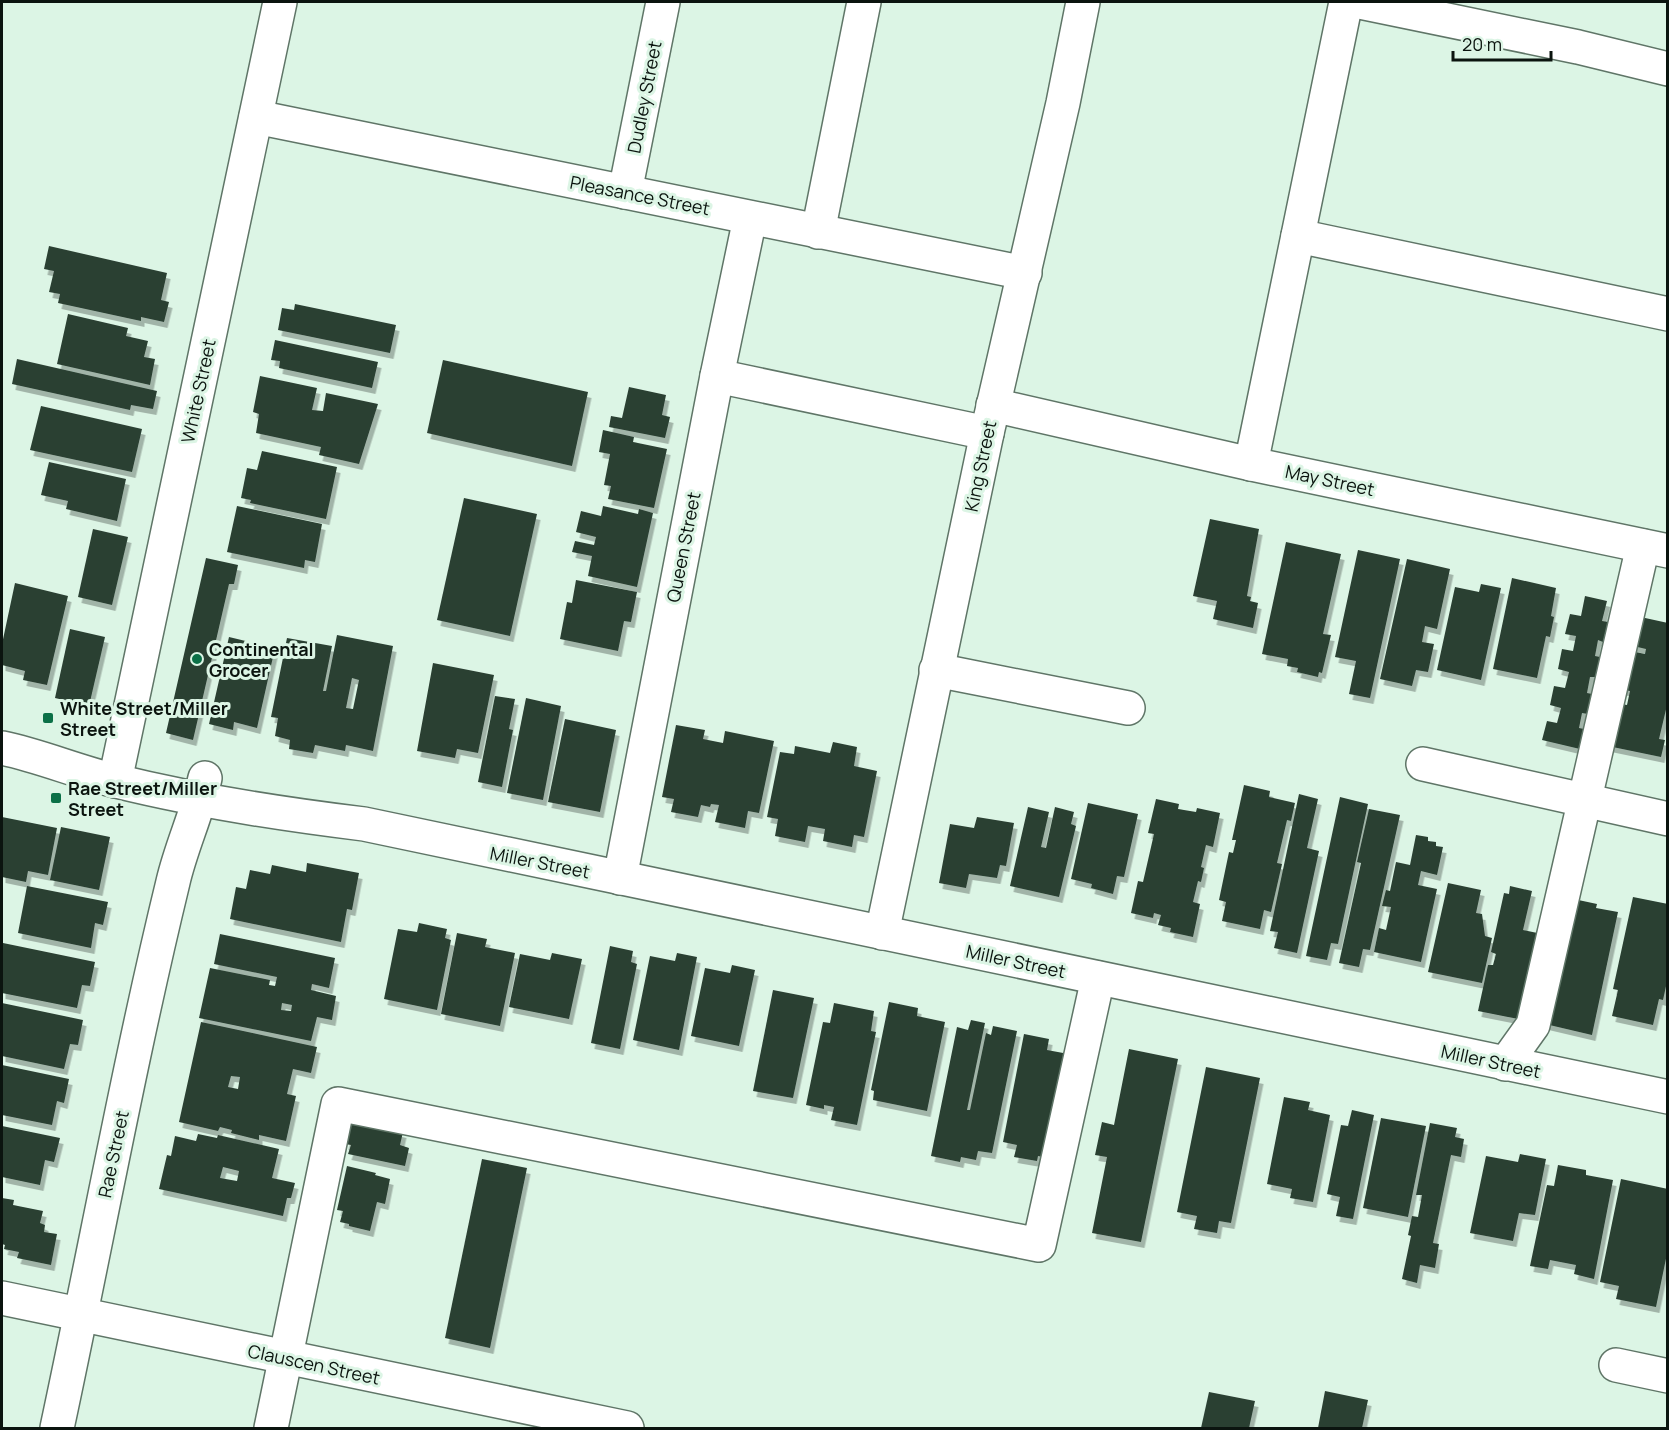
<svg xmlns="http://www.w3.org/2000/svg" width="1669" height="1430" font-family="Manrope,sans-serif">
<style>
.building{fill:#2b3f33;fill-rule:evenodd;filter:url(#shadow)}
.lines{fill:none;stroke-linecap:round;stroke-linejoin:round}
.minor-casing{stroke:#5f7567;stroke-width:36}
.minor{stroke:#fff;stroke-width:33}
.poi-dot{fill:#0b7047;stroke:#dcf5e5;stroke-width:2}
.labels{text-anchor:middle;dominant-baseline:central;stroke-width:6;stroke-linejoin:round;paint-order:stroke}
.street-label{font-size:18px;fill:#0b140f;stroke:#dcf5e5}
.poi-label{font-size:18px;font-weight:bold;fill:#0b140f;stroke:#dcf5e5;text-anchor:start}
</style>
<defs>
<filter id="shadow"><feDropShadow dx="3.5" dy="6" stdDeviation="0" flood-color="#0004"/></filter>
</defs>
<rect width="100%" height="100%" fill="#dcf5e5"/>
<g class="building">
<polygon points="49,246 167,273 161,300 169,302 164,322 141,317 141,321 58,303 60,294 49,292 54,271 44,269"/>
<polygon points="295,304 396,325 390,353 278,330 282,308 294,310"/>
<polygon points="68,314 128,328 126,336 148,341 144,357 155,359 150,385 57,364"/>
<polygon points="275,340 378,362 372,388 279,368 280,361 271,360"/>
<polygon points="17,359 157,391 153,409 131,405 130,410 12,384"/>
<polygon points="443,360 588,392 572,466 427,433"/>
<polygon points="260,376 317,388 312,410 323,411 326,393 378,404 359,464 319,455 321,447 256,433 259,414 253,412"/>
<polygon points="629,387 666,395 662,415 670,417 665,438 609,427 611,416 622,418"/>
<polygon points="41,406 142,429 132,472 30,450"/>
<polygon points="603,430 634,437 633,442 667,449 654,508 608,499 611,486 604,485 610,454 599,452"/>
<polygon points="262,451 337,467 326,519 250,503 251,500 241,498 247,468 257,470"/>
<polygon points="49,462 126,479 117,521 66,509 68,501 41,495"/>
<polygon points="464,498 537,514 510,636 437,620"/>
<polygon points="237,506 322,524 315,562 305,560 304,568 227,552"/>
<polygon points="603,506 638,514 639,509 653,513 637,587 588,576 592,556 572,552 575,541 594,545 596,537 576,532 581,511 601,516"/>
<polygon points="1210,519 1259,529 1247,596 1251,597 1250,601 1258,603 1253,628 1213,619 1217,601 1193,596"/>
<polygon points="93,529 128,537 112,605 78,597"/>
<polygon points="1286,542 1341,554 1323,634 1331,635 1322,673 1319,672 1318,677 1297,672 1298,668 1287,666 1288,659 1262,654"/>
<polygon points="1358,550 1400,559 1370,698 1349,694 1356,661 1335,657"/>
<polygon points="206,558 238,565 234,584 229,584 193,740 166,733"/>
<polygon points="1407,559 1450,569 1437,629 1425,626 1422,642 1434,644 1428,672 1416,670 1412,686 1380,679"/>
<polygon points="1512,578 1556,588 1551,616 1554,617 1550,637 1546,636 1537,678 1493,669"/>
<polygon points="576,580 637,592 631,622 624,621 618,651 560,639 567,602 572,603"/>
<polygon points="15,583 68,596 47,685 23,680 25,671 2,665 2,644"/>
<polygon points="1481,584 1501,588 1481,680 1437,670 1455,587 1479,592"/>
<polygon points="1585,596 1607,601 1602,621 1608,622 1603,642 1598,640 1595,656 1600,657 1596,677 1590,677 1587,693 1592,694 1588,714 1582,713 1579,728 1584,729 1580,749 1542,740 1547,721 1557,723 1561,708 1550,705 1554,686 1565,688 1569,672 1558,669 1562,649 1573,651 1576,636 1565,634 1570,614 1581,616"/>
<polygon points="1636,616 1668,623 1668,701 1659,739 1665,740 1661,757 1603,745 1613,702 1627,705 1630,691 1615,688 1631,651 1645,654 1646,649 1629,645"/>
<polygon points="70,629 105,637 89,706 55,698"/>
<path d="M337,635L393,646L373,751L346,745L345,751L315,745L313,753L289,749L290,740L275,736L278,718L271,717L287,638L332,646L323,691H326ZM352,678L359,680L353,709L346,708Z"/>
<polygon points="229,637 275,648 257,728 234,722 233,730 209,724"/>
<polygon points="433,663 494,675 478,753 457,749 455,758 417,751"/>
<polygon points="495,696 515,699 509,729 513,730 502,787 478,782"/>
<polygon points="526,698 561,706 543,800 507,793"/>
<polygon points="565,719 616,730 600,812 548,802"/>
<polygon points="676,725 705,730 703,739 723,743 725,731 774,741 759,813 748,811 745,828 715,822 719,805 711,804 710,807 701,805 698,817 671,812 674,799 662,797"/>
<polygon points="833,742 857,747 854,766 877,771 864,837 854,835 852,847 823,841 825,829 808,826 805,842 775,836 778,819 767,817 780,752 794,754 795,746 830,753"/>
<polygon points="1244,785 1270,791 1269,797 1295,803 1291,821 1287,820 1277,863 1282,864 1271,912 1264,910 1260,929 1222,921 1226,902 1219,900 1229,852 1233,853 1236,840 1232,840"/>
<polygon points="1299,794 1318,799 1307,848 1319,851 1297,953 1274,948 1278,932 1270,931"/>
<polygon points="1340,797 1368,804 1338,944 1331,943 1327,960 1306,956"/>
<polygon points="1156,799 1179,804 1178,809 1196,812 1197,808 1220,813 1213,847 1206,845 1201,867 1204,868 1201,882 1198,881 1193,902 1200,904 1193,937 1170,932 1171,928 1158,925 1161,915 1154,913 1153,918 1131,913 1138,881 1143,882 1154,834 1148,833"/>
<polygon points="1088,803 1138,814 1124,877 1117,876 1113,894 1091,888 1092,884 1071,879"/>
<polygon points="1028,807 1049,812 1041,847 1046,848 1055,807 1074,812 1071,824 1076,826 1059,897 1010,886"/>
<polygon points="1369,809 1400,815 1370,950 1363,949 1359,967 1339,963 1361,863 1357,862"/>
<polygon points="2,817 57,828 48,875 28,871 26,882 2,877"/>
<polygon points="977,817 1014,823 1006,866 1000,865 997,878 969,874 966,888 939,883 950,824 974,828"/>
<polygon points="61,827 110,837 99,890 50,880"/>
<polygon points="1416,835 1428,837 1428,841 1436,842 1436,846 1443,847 1437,875 1421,871 1418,885 1437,889 1421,962 1374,952 1379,928 1386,930 1391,907 1382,906 1386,890 1390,891 1396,862 1410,865"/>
<polygon points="307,863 359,873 352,910 347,909 341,942 230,919 236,887 246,889 250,870 270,874 272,865 306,872"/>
<polygon points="1448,883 1481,890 1476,913 1482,914 1485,936 1492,938 1482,983 1428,972"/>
<polygon points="27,886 108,902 103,925 95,923 91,948 18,933"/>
<polygon points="1510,886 1532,891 1523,930 1547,935 1528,1021 1478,1011 1488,965 1493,965 1496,954 1491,952 1504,893 1509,894"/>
<polygon points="1633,897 1668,904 1668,977 1663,1000 1659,999 1653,1025 1612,1016 1618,990 1613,989"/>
<polygon points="1569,898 1597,904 1596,908 1618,912 1592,1035 1541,1023"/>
<polygon points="419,923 447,929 445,938 451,940 437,1010 384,999 398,929 417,932"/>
<polygon points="457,933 487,939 485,947 515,953 500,1026 441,1014"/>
<path d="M220,934L335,958L329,988L312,984L311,990L336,996L332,1020L317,1017L311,1041L199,1018L210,968L270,980L269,985L275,986L277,977L214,964ZM282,1003L292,1005L291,1011L281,1010Z"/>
<polygon points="3,943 95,962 90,986 82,985 77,1008 2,993"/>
<polygon points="610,946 633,951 631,962 637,964 620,1049 591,1043"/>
<polygon points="552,953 582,959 569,1019 509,1007 520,954 550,960"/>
<polygon points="677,953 697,957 679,1050 633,1040 650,956 675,961"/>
<polygon points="732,965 755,970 739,1046 691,1036 705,968 730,973"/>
<polygon points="773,990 814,998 793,1098 753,1091"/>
<polygon points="889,1002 918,1008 917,1016 945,1022 927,1111 873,1100 874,1091 871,1090"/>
<polygon points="2,1003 83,1020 78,1045 70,1044 64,1069 2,1056"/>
<polygon points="834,1003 874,1011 871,1031 876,1032 857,1125 831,1120 834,1107 824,1105 824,1109 806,1105 823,1022 830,1023"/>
<polygon points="971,1020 985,1023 967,1110 970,1110 986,1033 991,1035 993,1026 1017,1031 992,1153 978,1151 976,1160 961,1157 960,1162 931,1156 957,1027 968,1030"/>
<path d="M201,1022L317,1047L311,1073L293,1069L287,1094L296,1096L286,1141L259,1135V1140L231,1133L232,1130L220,1127L218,1131L179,1122ZM231,1076L240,1077L238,1089L228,1087Z"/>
<polygon points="1024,1034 1049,1039 1047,1050 1074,1055 1053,1159 1038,1156 1037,1161 1014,1157 1017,1145 1003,1142"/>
<polygon points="1129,1049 1178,1059 1141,1242 1092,1233 1107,1157 1095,1155 1102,1122 1114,1125"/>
<polygon points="2,1065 69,1079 64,1103 57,1101 52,1125 2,1115"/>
<polygon points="1206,1067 1260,1078 1231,1223 1219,1221 1217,1233 1194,1229 1197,1216 1177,1212"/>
<polygon points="1284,1097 1310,1102 1308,1110 1330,1115 1313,1202 1290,1198 1292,1189 1267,1184"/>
<polygon points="1352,1110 1374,1115 1353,1219 1336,1216 1340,1197 1327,1194 1341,1125 1348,1126"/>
<polygon points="1381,1118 1426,1126 1408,1217 1363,1208"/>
<polygon points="351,1120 403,1132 400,1145 409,1148 405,1166 348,1154 351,1145 345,1144"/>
<polygon points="1430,1123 1457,1128 1455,1137 1464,1139 1461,1157 1451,1155 1433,1243 1439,1244 1435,1268 1420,1265 1417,1283 1402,1279 1411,1236 1408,1235 1412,1216 1418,1217 1422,1195 1416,1195"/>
<polygon points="2,1126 60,1138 54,1162 45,1160 40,1185 2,1177"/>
<path d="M198,1134L217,1138L218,1135L279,1149L272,1178L295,1183L291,1198H287L283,1216L159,1189L167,1155L171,1156L175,1136L196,1141ZM223,1167L239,1171L237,1181L220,1178Z"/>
<polygon points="1520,1154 1546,1159 1535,1215 1519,1213 1513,1241 1470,1233 1486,1156 1518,1162"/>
<polygon points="482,1159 527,1168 490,1348 445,1338"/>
<polygon points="1558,1165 1586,1170 1586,1175 1613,1180 1594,1279 1574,1274 1576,1265 1550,1260 1548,1269 1530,1266 1547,1185 1554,1186"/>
<polygon points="347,1166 376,1173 375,1175 390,1179 385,1204 377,1202 370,1231 349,1226 349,1224 340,1222 343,1211 337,1210"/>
<polygon points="1621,1179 1668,1189 1668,1249 1656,1307 1616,1299 1619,1286 1600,1282"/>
<polygon points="2,1198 14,1200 13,1205 43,1211 40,1223 45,1225 44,1232 57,1234 51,1265 17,1258 19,1252 4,1249 5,1245 2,1244"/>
<polygon points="1325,1391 1368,1400 1362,1428 1318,1428"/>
<polygon points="1209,1392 1255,1401 1249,1428 1201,1428"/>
</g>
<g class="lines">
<defs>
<g id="minor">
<polyline points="1360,2 1578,47 1668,69"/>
<polyline points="256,117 1025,273"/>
<polyline points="625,192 663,2"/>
<polyline points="818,232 864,2"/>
<polyline points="1298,236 1668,314"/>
<polyline points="717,376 987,433"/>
<polyline points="993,405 1251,464 1668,551"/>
<polyline points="1251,464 1346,2"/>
<polyline points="936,670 1128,708"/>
<path d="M2,748C41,756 77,772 116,781C197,801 281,814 364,824L1668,1097"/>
<polyline points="1423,764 1668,819"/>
<polyline points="115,781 280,2"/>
<polyline points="620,878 717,376 750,218"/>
<polyline points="882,933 987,433 1063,103 1083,2"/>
<polyline points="1505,1064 1533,1025 1643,546"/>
<polyline points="2,1298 627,1428"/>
<polyline points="1616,1365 1668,1376"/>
<path d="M57,1428C96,1246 129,1063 173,882C181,847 197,814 205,778"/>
<polyline points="271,1428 338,1104 1039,1245 1098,978"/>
</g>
</defs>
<use href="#minor" class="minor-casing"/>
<use href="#minor" class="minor"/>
</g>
<g class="poi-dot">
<circle cx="197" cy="659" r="6"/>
<rect x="42" y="712" width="12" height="12" rx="3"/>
<rect x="50" y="792" width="12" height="12" rx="3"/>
</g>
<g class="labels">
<g class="street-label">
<text transform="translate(644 97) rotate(-79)">Dudley Street</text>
<text transform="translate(640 195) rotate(11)">Pleasance Street</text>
<text transform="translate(198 391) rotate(-78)">White Street</text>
<text transform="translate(980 466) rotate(-78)">King Street</text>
<text transform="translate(1330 480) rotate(12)">May Street</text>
<text transform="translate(683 547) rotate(-79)">Queen Street</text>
<text transform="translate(540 862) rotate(11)">Miller Street</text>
<text transform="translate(1016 961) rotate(12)">Miller Street</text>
<text transform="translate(1491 1061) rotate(12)">Miller Street</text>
<text transform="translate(113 1154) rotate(-78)">Rae Street</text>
<text transform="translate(314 1364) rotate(12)">Clauscen Street</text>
</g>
<g class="poi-label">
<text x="209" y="649">Continental<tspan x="209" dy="21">Grocer</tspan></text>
<text x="60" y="708">White Street/Miller<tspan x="60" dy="21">Street</tspan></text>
<text x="68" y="788">Rae Street/Miller<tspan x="68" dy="21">Street</tspan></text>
</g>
</g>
<rect width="1669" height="1430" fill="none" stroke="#0b140f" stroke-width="6"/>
<path d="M1453 51v9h98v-9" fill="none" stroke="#0b140f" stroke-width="3"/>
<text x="1462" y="51" font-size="18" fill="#0b140f" stroke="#dcf5e5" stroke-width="4.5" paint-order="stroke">20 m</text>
</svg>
